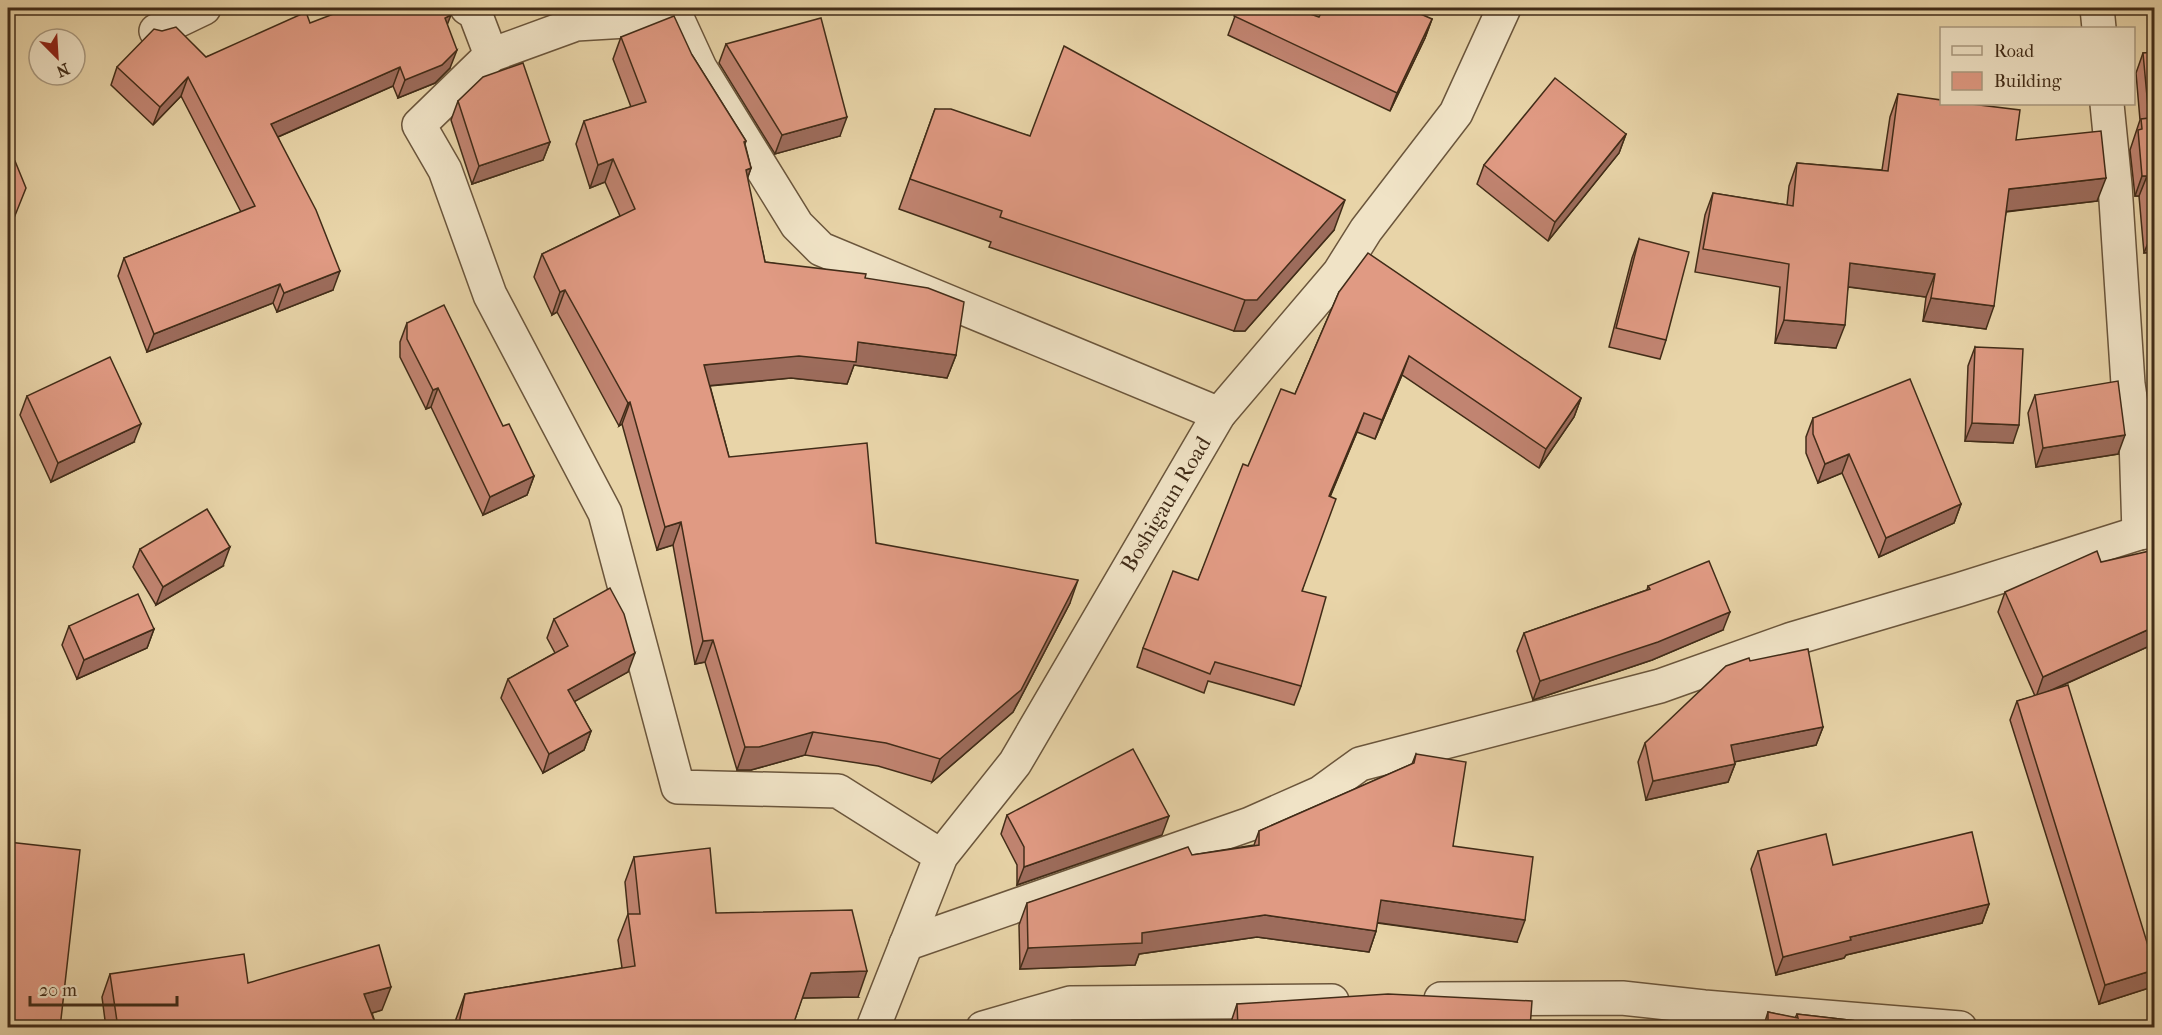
<svg xmlns="http://www.w3.org/2000/svg" width="2162" height="1035" font-family="'IM FELL French Canon',serif">
<style>
.lines{fill:none;stroke-linecap:round;stroke-linejoin:round}
.street-casing{stroke:#6b563c;stroke-width:36}
.street{stroke:#f0e3c6;stroke-width:33}
.wall{fill:#c18471;stroke:#412c18;stroke-width:1.5}
.shaded-wall{fill:#9d6c5c;stroke:#412c18;stroke-width:1.5}
.building{fill:#e09a83;stroke:#412c18;stroke-width:1.5}
.labels{text-anchor:middle;dominant-baseline:central;stroke-width:4.5;stroke-linejoin:round;paint-order:stroke}
.street-label{font-size:22px;fill:#412c18;stroke:#f0e3c6}
</style>
<rect width="100%" height="100%" fill="#e8d4a8"/>
<filter id="stains"><feTurbulence type="fractalNoise" baseFrequency=".00333" numOctaves="4"/><feColorMatrix values="0 0 0 0 .2 0 0 0 0 .09 0 0 0 0 .02 0 0 0 .5 -.17"/></filter>
<radialGradient id="worn" r=".72"><stop offset=".6" stop-color="#630" stop-opacity="0"/><stop offset="1" stop-color="#630" stop-opacity=".3"/></radialGradient>
<g class="lines">
<defs>
<g id="street">
<polyline points="467,8 475,13 491,55 576,24 677,18 700,68 797,225 821,249 1219,414"/>
<polyline points="2097,8 2099,28"/>
<polyline points="156,31 204,8"/>
<polyline points="491,55 419,125 445,170 490,295 605,513 678,787 838,791 941,856"/>
<polyline points="2107,104 2115,185 2128,384 2136,438 2139,533"/>
<polyline points="906,944 1250,824 1320,793 1360,764 1660,686 1792,639 1958,590 2139,533 2154,531"/>
<polyline points="1441,999 1622,998 1704,1007 1960,1028"/>
<polyline points="873,1028 941,856 1015,763 1219,414 1339,273 1366,230 1456,113 1504,8"/>
<polyline points="983,1028 1070,1003 1332,1001"/>
</g>
</defs>
<use href="#street" class="street-casing"/>
<use href="#street" class="street"/>
</g>
<g class="wall">
<polygon points="1238,8 1319,17 1432,19 1425,38 1390,111 1228,35"/>
<polygon points="310,23 447,25 450,68 435,83 398,98 393,86 278,137 333,290 277,312 273,303 147,352 118,276 124,258 241,212 181,96 153,125 111,85 117,67 206,57"/>
<polygon points="621,37 692,55 746,141 745,144 751,168 747,179 765,262 865,278 956,355 947,378 854,365 847,384 791,378 710,386 729,457 876,543 1070,603 1013,712 932,782 878,766 805,755 751,770 737,770 705,662 695,664 673,545 657,550 622,424 619,426 557,312 552,315 534,277 542,254 620,216 605,182 590,188 576,144 584,121 631,107 613,59"/>
<polygon points="726,44 840,136 775,154 719,63"/>
<polygon points="2154,52 2154,258 2154,252 2144,253 2139,196 2135,196 2130,150 2140,120 2136,73 2143,53"/>
<polygon points="1898,94 2016,140 2097,201 2006,212 1986,329 1923,321 1926,297 1848,287 1836,348 1775,343 1780,287 1695,272 1705,215 1713,193 1787,205 1789,186 1797,163 1882,170 1890,117"/>
<polygon points="458,101 550,142 543,160 472,184 451,120"/>
<polygon points="935,109 1030,136 1334,230 1245,331 1234,331 989,247 991,242 899,209"/>
<polygon points="1626,134 1619,153 1548,241 1477,184 1484,165"/>
<polygon points="1639,239 1666,340 1660,359 1609,347 1632,258"/>
<polygon points="1339,292 1581,398 1574,417 1539,468 1402,375 1375,439 1357,432 1330,497 1302,591 1301,686 1294,705 1208,681 1204,693 1137,667 1143,648 1198,580 1248,466 1295,394"/>
<polygon points="407,323 503,426 534,476 527,495 483,515 431,407 426,409 400,357 400,342"/>
<polygon points="1975,347 2013,443 1965,441 1968,366"/>
<polygon points="2154,376 2154,444 2148,393"/>
<polygon points="2035,395 2118,454 2036,467 2028,413"/>
<polygon points="27,396 134,442 51,482 20,415"/>
<polygon points="1813,418 1961,504 1954,523 1879,557 1842,473 1818,483 1806,453 1806,437"/>
<polygon points="140,549 223,566 156,605 133,567"/>
<polygon points="2101,562 2154,644 2050,691 2149,988 2099,1004 2010,720 2017,701 2035,696 1998,612 2005,592"/>
<polygon points="1648,586 1723,630 1652,660 1533,700 1517,651 1524,633 1647,590"/>
<polygon points="554,619 628,672 574,701 591,731 584,750 543,773 501,698 508,679 555,653 547,638"/>
<polygon points="69,626 154,629 147,648 77,679 62,645"/>
<polygon points="1750,661 1823,727 1816,745 1734,762 1735,764 1728,782 1646,800 1638,762 1645,743"/>
<polygon points="1416,754 1453,846 1517,942 1377,923 1376,931 1369,952 1257,937 1139,954 1135,965 1020,969 1019,925 1027,903 1192,855 1254,845 1259,831 1412,764"/>
<polygon points="1007,815 1162,835 1017,885 1017,865 1001,834"/>
<polygon points="1758,851 1833,865 1989,904 1982,923 1846,955 1844,958 1776,975 1751,869"/>
<polygon points="634,857 716,913 858,997 802,998 792,1028 454,1028 456,1019 465,994 622,968 618,940 628,914 625,882"/>
<polygon points="110,974 248,983 382,1010 372,1013 377,1028 106,1028 102,997"/>
<polygon points="1237,1004 1530,1028 1229,1028"/>
<polygon points="1768,1012 1795,1018 1797,1014 1917,1028 1763,1028"/>
</g>
<g class="shaded-wall">
<polygon points="451,15 444,33 445,18"/>
<polygon points="1432,19 1425,38 1390,111 1397,93"/>
<polygon points="457,50 450,68 435,83 398,98 405,80"/>
<polygon points="400,67 393,86 264,143 271,124"/>
<polygon points="188,77 181,96 153,125 160,107"/>
<polygon points="847,117 840,136 775,154 782,135"/>
<polygon points="1626,134 1619,153 1548,241 1555,222"/>
<polygon points="550,142 543,160 472,184 479,166"/>
<polygon points="613,159 605,182 590,188 598,165"/>
<polygon points="751,168 743,191 746,170"/>
<polygon points="2142,176 2147,176 2139,196 2135,196"/>
<polygon points="2106,178 2097,201 2001,212 2009,189"/>
<polygon points="1345,200 1334,230 1245,331 1234,331 1245,300"/>
<polygon points="2152,233 2154,233 2154,252 2144,253"/>
<polygon points="1850,263 1935,274 1926,297 1842,286"/>
<polygon points="340,271 333,290 277,312 284,293"/>
<polygon points="280,284 273,303 147,352 154,334"/>
<polygon points="565,290 557,312 552,315 560,292"/>
<polygon points="1931,298 1994,306 1986,329 1923,321"/>
<polygon points="1784,320 1845,325 1836,348 1775,343"/>
<polygon points="858,342 956,355 947,378 854,365 847,384 791,378 695,387 704,365"/>
<polygon points="1409,356 1402,375 1375,439 1382,420"/>
<polygon points="438,388 431,407 426,409 433,390"/>
<polygon points="1581,398 1574,417 1539,468 1546,449"/>
<polygon points="630,402 622,424 619,426 628,403"/>
<polygon points="1364,413 1357,432 1322,515 1329,496"/>
<polygon points="1972,423 2019,425 2013,443 1965,441"/>
<polygon points="141,424 134,442 51,482 58,463"/>
<polygon points="2125,435 2118,454 2036,467 2043,448"/>
<polygon points="1849,454 1842,473 1818,483 1825,464"/>
<polygon points="534,476 527,495 483,515 490,497"/>
<polygon points="1961,504 1954,523 1879,557 1886,538"/>
<polygon points="681,522 673,545 657,550 665,527"/>
<polygon points="230,547 223,566 156,605 163,587"/>
<polygon points="1078,580 1070,603 1013,712 932,782 940,759"/>
<polygon points="1730,612 1723,630 1652,660 1533,700 1540,681"/>
<polygon points="2154,627 2154,644 2036,697 2043,677"/>
<polygon points="154,629 147,648 77,679 84,660"/>
<polygon points="713,640 705,662 695,664 703,641"/>
<polygon points="635,653 628,672 561,709 568,690"/>
<polygon points="1823,727 1816,745 1724,764 1731,745"/>
<polygon points="591,731 584,750 543,773 549,754"/>
<polygon points="813,732 805,755 751,770 737,770 745,747"/>
<polygon points="1735,764 1728,782 1646,800 1653,781"/>
<polygon points="1169,816 1162,835 1017,885 1024,867"/>
<polygon points="1381,900 1525,920 1517,942 1373,922"/>
<polygon points="1989,904 1982,923 1846,955 1844,958 1776,975 1783,957 1850,937"/>
<polygon points="1265,915 1376,931 1369,952 1257,937 1139,954 1135,965 1020,969 1028,948"/>
<polygon points="2154,970 2154,974 2149,988 2099,1004 2105,985"/>
<polygon points="867,971 858,997 801,998 811,973"/>
<polygon points="391,987 382,1010 356,1018 364,994"/>
</g>
<g class="building">
<polygon points="349,8 448,8 451,15 445,18 457,50 442,65 405,80 400,67 271,124 316,210 340,271 284,293 280,284 154,334 124,258 255,206 188,77 160,107 117,67 154,29 162,31 176,27 206,57 306,12 310,23"/>
<polygon points="1238,8 1293,8 1319,17 1324,8 1407,8 1432,19 1397,93 1234,16"/>
<polygon points="674,16 692,55 746,141 744,142 751,168 746,170 765,262 866,274 865,278 928,288 964,302 956,355 858,342 856,362 799,356 704,365 729,457 867,443 876,543 1078,580 1021,690 940,759 886,743 813,732 759,747 745,747 713,640 703,641 681,522 665,527 630,402 628,403 565,290 560,292 542,254 635,209 613,159 598,165 584,121 646,102 621,37"/>
<polygon points="821,18 847,117 782,135 726,44"/>
<polygon points="1064,46 1345,200 1257,300 1245,300 1000,217 1002,211 910,179 935,109 951,109 1030,136"/>
<polygon points="2154,52 2154,233 2152,233 2147,176 2142,176 2138,130 2142,129 2141,119 2149,118 2143,53"/>
<polygon points="523,63 550,142 479,166 458,101 483,77"/>
<polygon points="1555,78 1626,134 1555,222 1484,165"/>
<polygon points="1898,94 1941,100 1941,104 1971,104 2020,110 2016,140 2101,131 2106,178 2009,189 1994,306 1931,298 1935,274 1850,263 1845,325 1784,320 1789,264 1703,249 1713,193 1793,206 1797,163 1888,171"/>
<polygon points="15,161 26,188 8,233 8,163"/>
<polygon points="1639,239 1689,252 1666,340 1616,328"/>
<polygon points="1368,253 1581,398 1546,449 1409,356 1382,420 1364,413 1329,496 1336,499 1302,591 1326,597 1301,686 1215,662 1210,674 1143,648 1173,571 1198,580 1243,464 1248,466 1281,389 1295,394 1339,292"/>
<polygon points="444,305 503,426 509,424 534,476 490,497 438,388 433,390 407,339 407,323"/>
<polygon points="1975,347 2023,349 2019,425 1972,423"/>
<polygon points="110,357 141,424 58,463 27,396"/>
<polygon points="1910,379 1961,504 1886,538 1849,454 1825,464 1813,434 1813,418"/>
<polygon points="2118,381 2125,435 2043,448 2035,395"/>
<polygon points="207,509 230,547 163,587 140,549"/>
<polygon points="2154,550 2154,627 2043,677 2005,592 2097,551 2101,562"/>
<polygon points="1709,561 1730,612 1658,642 1540,681 1524,633 1650,589 1648,586"/>
<polygon points="610,588 624,614 635,653 568,690 591,731 549,754 508,679 568,646 554,619"/>
<polygon points="138,594 154,629 84,660 69,626"/>
<polygon points="1808,649 1823,727 1731,745 1735,764 1653,781 1645,743 1726,666 1749,658 1750,661"/>
<polygon points="2068,685 2154,965 2154,970 2105,985 2017,701"/>
<polygon points="1133,749 1169,816 1024,867 1024,847 1007,815"/>
<polygon points="1416,754 1466,762 1453,846 1533,857 1525,920 1381,900 1376,931 1265,915 1142,933 1142,943 1028,948 1027,903 1188,847 1192,855 1259,845 1259,831 1414,763"/>
<polygon points="1972,832 1989,904 1850,937 1851,940 1783,957 1758,851 1826,834 1833,865"/>
<polygon points="8,842 80,850 60,1028 8,1028"/>
<polygon points="710,848 716,913 852,910 867,971 811,973 792,1028 458,1028 465,994 635,966 628,914 640,914 634,857"/>
<polygon points="379,945 391,987 364,994 377,1028 118,1028 110,974 244,954 248,983"/>
<polygon points="1388,994 1532,1001 1530,1028 1238,1028 1237,1004"/>
<polygon points="1768,1012 1798,1018 1797,1014 1917,1028 1768,1028"/>
</g>
<g class="labels">
<g class="street-label">
<text transform="translate(1166 504) rotate(-59)">Boshigaun Road</text>
</g>
</g>
<rect width="2162" height="1035" fill="none" stroke="#e8d4a8" stroke-width="30"/>
<rect x="9" y="9" width="2144" height="1017" fill="none" stroke="#412c18" stroke-width="3"/>
<rect x="15" y="15" width="2132" height="1005" fill="none" stroke="#412c18" stroke-width="1.5"/>
<rect x="1940" y="27" width="195" height="78" fill="#f0e3c6" stroke="#aa9a80" stroke-width="1.5"/>
<rect x="1952" y="46" width="30" height="9" fill="#f0e3c6" stroke="#aa9a80" stroke-width="1.5"/>
<text x="1994" y="57" font-size="18" fill="#412c18">Road</text>
<rect x="1952" y="72" width="30" height="18" fill="#e09a83" stroke="#aa9a80" stroke-width="1.5"/>
<text x="1994" y="87" font-size="18" fill="#412c18">Building</text>
<g transform="translate(57 57) rotate(156)"><circle r="28" fill="#f0e3c6" stroke="#aa9a80" stroke-width="1.5"/>
<path d="M0-4.5L10 22L0 15L-10 22Z" fill="#8f2418"/>
<text y="-9" font-size="16" font-weight="bold" text-anchor="middle" fill="#412c18">N</text>
</g>
<path d="M30 996v9h147v-9" fill="none" stroke="#412c18" stroke-width="3"/>
<text x="39" y="996" font-size="18" fill="#412c18" stroke="#f0e3c6" stroke-width="4.5" paint-order="stroke">20 m</text>
<rect width="100%" height="100%" filter="url(#stains)"/>
<rect width="100%" height="100%" fill="url(#worn)"/>
</svg>
